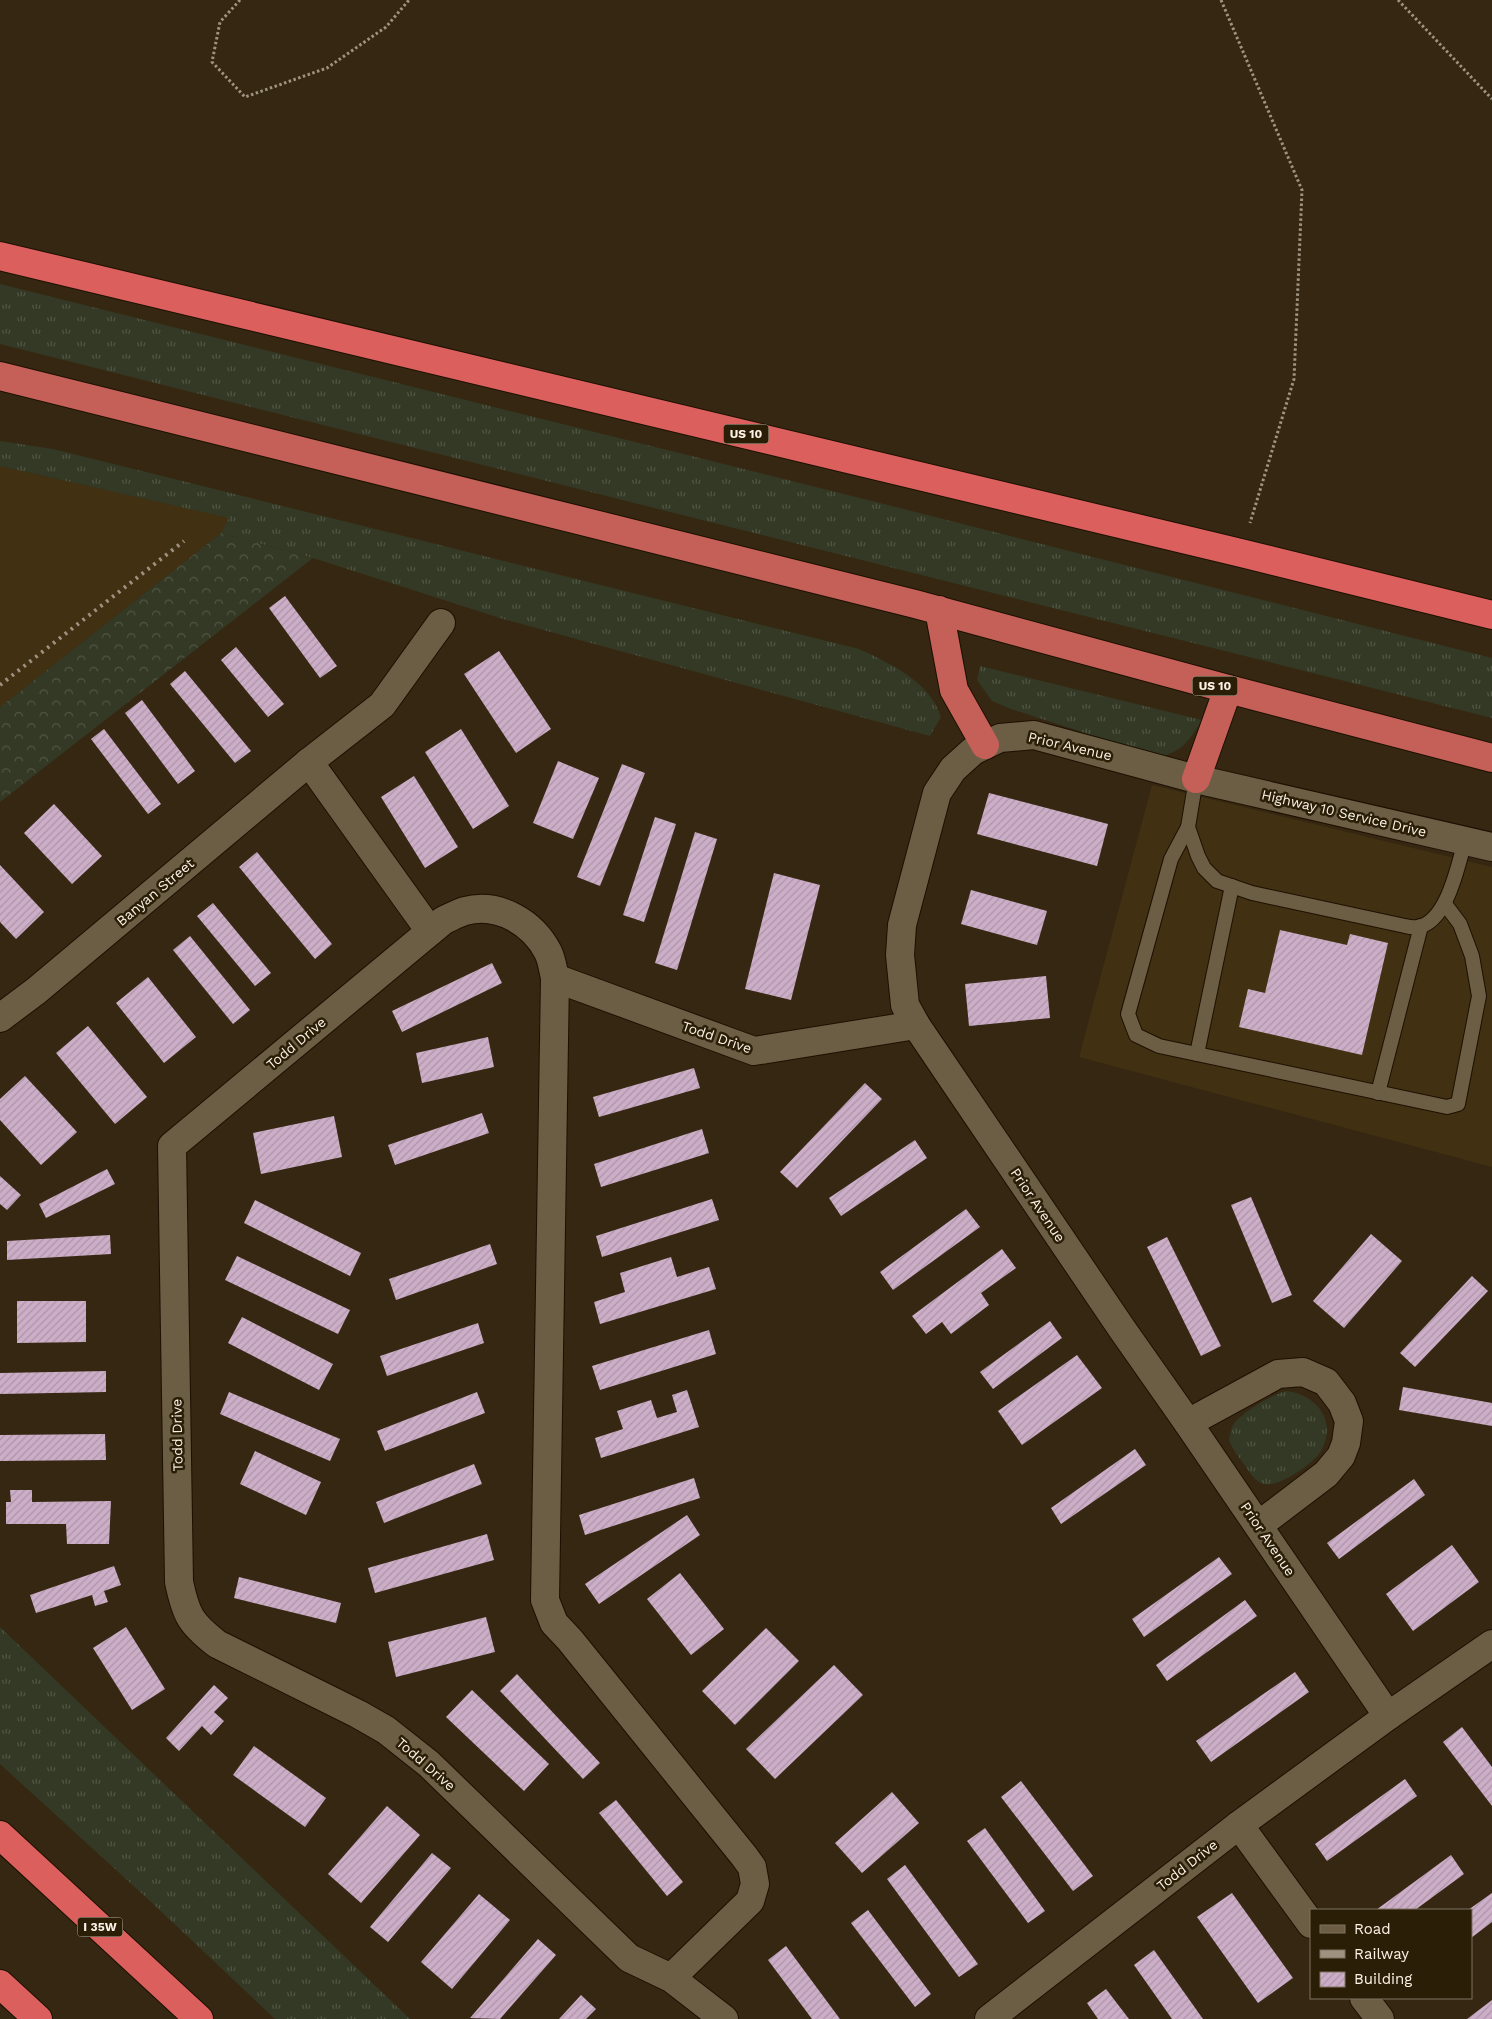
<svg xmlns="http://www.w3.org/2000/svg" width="1492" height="2019" font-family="'Work Sans',sans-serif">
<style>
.built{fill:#413012}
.grass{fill:url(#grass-tufts)}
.forest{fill:url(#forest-crowns)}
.building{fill:url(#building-hatch)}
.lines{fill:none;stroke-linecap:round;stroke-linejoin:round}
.service-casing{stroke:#1c1000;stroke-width:16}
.minor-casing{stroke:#1c1000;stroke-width:30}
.trunk-casing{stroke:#1c1000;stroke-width:30}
.motorway-casing{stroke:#1c1000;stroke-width:30}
.path{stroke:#9f9483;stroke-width:3;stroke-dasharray:2.5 2.5;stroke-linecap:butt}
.service{stroke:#6c5d45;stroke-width:14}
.minor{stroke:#6c5d45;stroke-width:28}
.trunk{stroke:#c56058;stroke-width:28}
.motorway{stroke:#db605d;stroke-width:28}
.rail{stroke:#9e9281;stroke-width:4;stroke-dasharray:2.5 5;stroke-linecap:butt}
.labels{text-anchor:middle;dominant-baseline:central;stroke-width:5;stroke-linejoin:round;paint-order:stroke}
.shield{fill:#2a1e07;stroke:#bcb2a2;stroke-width:1}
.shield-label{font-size:12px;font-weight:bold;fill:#fbf2e5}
.street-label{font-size:14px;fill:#fbf2e5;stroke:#2a1e07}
</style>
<defs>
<pattern id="grass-tufts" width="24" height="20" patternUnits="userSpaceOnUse" patternTransform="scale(1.25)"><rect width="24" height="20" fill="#333924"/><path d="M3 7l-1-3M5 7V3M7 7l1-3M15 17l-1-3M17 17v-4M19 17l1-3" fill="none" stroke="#515644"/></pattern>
<pattern id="forest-crowns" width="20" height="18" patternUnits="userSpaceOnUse" patternTransform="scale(1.25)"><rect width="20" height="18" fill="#333924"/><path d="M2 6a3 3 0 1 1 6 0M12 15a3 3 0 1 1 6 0" fill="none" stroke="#515644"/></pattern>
<pattern id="building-hatch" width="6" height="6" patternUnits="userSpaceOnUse" patternTransform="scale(1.25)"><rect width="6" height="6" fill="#cdaec8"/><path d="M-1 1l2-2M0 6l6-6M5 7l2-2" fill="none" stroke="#ac95a7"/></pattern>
</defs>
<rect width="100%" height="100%" fill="#352711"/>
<g class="built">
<polygon points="0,466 230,518 221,533 0,707"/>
<polygon points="1152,785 1492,867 1492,1167 1079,1057"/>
</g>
<g class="grass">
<polygon points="0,284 864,499 1492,658 1492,718 0,344"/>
<path d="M0,441L53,449L859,649C891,664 929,681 941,717L930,736L503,619L313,558L221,533L229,518L0,466Z"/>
<path d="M980,666L1202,720C1189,740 1184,751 1159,757L1011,709L992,701L977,680Z"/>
<path d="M1286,1391C1316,1394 1338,1421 1321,1451C1314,1463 1279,1488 1264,1484C1254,1482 1249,1470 1243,1463C1238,1456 1232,1448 1229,1440C1230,1435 1231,1429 1233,1425C1241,1413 1273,1394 1286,1391Z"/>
<polygon points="0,1627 410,2019 275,2019 150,1901 0,1764"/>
</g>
<polygon class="forest" points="221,533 313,558 0,802 0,707"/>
<g class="building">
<polygon points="285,596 337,666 320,678 269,608"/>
<polygon points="236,647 284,704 268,717 221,660"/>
<polygon points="499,651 551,729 516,753 464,674"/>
<polygon points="185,671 251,751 235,763 170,684"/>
<polygon points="142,700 195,771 178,784 125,713"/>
<polygon points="104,729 161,804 148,814 91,739"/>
<polygon points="461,729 509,806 473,829 425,752"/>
<polygon points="558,761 599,778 573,839 533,823"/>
<polygon points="622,764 645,773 600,886 577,877"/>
<polygon points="414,776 458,847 425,868 381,797"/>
<polygon points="989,793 1108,824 1097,866 977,834"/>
<polygon points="54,804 102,856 72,884 24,833"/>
<polygon points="655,817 676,824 644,922 623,915"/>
<polygon points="695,832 717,839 677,970 655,963"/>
<polygon points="257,852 332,944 315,959 239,867"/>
<polygon points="0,865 44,912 16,939 0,922"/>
<polygon points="774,873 820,885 791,1000 745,989"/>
<polygon points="971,890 1047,911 1037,945 961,924"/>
<polygon points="213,903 271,973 255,986 197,916"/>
<polygon points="1280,930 1347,945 1350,934 1388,943 1362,1055 1239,1027 1248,989 1265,993"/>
<polygon points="190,936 250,1010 233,1024 173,950"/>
<polygon points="492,963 502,983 402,1032 392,1011"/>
<polygon points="1046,976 1050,1018 969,1026 965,984"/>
<polygon points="148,977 196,1037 164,1063 116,1003"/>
<polygon points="88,1026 147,1097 115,1124 56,1053"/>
<polygon points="488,1037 494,1067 422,1083 416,1053"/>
<polygon points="694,1068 700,1088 599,1117 593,1097"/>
<polygon points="25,1076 77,1132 41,1165 0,1120 0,1099"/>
<polygon points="865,1083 882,1099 797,1188 780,1172"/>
<polygon points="482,1113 489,1133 395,1165 388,1145"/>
<polygon points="334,1116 342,1157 261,1174 253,1133"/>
<polygon points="702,1129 709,1153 601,1187 594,1164"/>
<polygon points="915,1140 927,1158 841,1216 829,1198"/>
<polygon points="107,1169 115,1184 46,1218 39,1204"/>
<polygon points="0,1176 21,1195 7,1210 0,1204"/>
<polygon points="1251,1197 1292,1295 1272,1303 1231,1205"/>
<polygon points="712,1199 719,1220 602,1257 596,1236"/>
<polygon points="255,1200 361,1253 350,1276 244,1223"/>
<polygon points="966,1209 980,1227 893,1290 880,1272"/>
<polygon points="1371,1234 1402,1261 1344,1328 1313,1301"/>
<polygon points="110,1235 111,1254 7,1260 7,1241"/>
<polygon points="1167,1237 1221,1346 1201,1356 1147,1247"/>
<polygon points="490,1244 497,1264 396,1300 389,1279"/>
<polygon points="1002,1249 1016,1268 981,1293 989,1305 951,1334 942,1322 926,1334 912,1316"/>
<polygon points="237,1256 350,1310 338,1334 225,1280"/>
<polygon points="671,1257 677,1277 709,1267 716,1289 600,1324 594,1302 625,1292 620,1273"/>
<polygon points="1472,1276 1488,1291 1415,1367 1400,1353"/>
<polygon points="17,1301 86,1301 86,1342 17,1343"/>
<polygon points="242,1317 333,1364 319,1390 228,1343"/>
<polygon points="1050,1321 1062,1338 993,1389 980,1372"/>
<polygon points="478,1323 484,1343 387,1376 380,1356"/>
<polygon points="709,1330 716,1354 600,1390 592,1366"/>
<polygon points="1077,1355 1102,1388 1022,1445 998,1411"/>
<polygon points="106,1371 106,1392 0,1394 0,1373"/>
<polygon points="1403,1387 1492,1403 1492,1426 1399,1410"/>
<polygon points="687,1390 699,1427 601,1458 595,1438 623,1429 617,1411 651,1400 657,1418 677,1412 672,1395"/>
<polygon points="229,1392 340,1439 330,1461 220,1414"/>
<polygon points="477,1392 485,1413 385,1451 377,1431"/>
<polygon points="105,1434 106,1460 0,1461 0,1435"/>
<polygon points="1135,1449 1146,1465 1061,1524 1051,1508"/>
<polygon points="255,1451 321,1482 306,1515 240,1484"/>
<polygon points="474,1464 482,1484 384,1523 376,1502"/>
<polygon points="694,1478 700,1498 585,1535 579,1515"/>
<polygon points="1414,1479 1425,1495 1339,1559 1327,1543"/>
<polygon points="10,1490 32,1490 32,1502 111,1501 109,1544 67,1544 66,1524 6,1524 6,1502 11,1502"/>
<polygon points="687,1515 700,1535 599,1604 585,1584"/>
<polygon points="487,1534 494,1560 375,1593 368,1568"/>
<polygon points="1452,1545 1479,1582 1413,1631 1386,1594"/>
<polygon points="1219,1557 1232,1574 1144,1637 1132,1619"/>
<polygon points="114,1566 121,1585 104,1591 108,1602 95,1606 92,1595 36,1613 30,1595"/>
<polygon points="680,1573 724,1629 691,1655 647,1599"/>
<polygon points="239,1577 341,1603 336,1623 234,1598"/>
<polygon points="1245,1600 1257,1616 1167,1681 1156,1665"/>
<polygon points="486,1617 495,1652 396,1677 388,1642"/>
<polygon points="126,1627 165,1689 132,1710 93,1648"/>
<polygon points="766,1628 799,1661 735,1725 702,1691"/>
<polygon points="834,1665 863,1695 775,1779 746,1749"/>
<polygon points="1295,1672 1309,1692 1211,1762 1196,1741"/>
<polygon points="517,1674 600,1763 583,1779 500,1691"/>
<polygon points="214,1685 228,1698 214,1712 224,1721 211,1735 202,1726 179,1751 166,1738"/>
<polygon points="472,1690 549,1764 524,1791 446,1717"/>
<polygon points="1462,1727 1492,1767 1492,1806 1443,1742"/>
<polygon points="254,1746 326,1798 305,1827 233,1775"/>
<polygon points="1405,1779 1417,1796 1327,1861 1315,1844"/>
<polygon points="1021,1781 1093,1876 1073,1891 1001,1797"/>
<polygon points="892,1792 919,1823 862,1873 835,1843"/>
<polygon points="616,1800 683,1882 667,1896 599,1813"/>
<polygon points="387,1806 420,1835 361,1903 328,1874"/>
<polygon points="985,1828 1045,1911 1028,1923 967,1841"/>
<polygon points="432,1853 451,1868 388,1942 370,1927"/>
<polygon points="1451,1855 1464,1874 1415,1910 1376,1910"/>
<polygon points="905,1865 978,1964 959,1977 887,1879"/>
<polygon points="1232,1893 1293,1978 1258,2003 1197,1917"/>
<polygon points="1492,1893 1492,1922 1471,1938 1471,1910 1468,1910"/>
<polygon points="479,1894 510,1920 452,1989 421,1962"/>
<polygon points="868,1910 931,1994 915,2007 851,1923"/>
<polygon points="538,1939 556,1955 500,2019 470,2018"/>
<polygon points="786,1946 840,2019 812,2019 768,1960"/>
<polygon points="1154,1950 1203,2019 1172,2019 1134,1965"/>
<polygon points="1106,1989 1129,2019 1098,2019 1087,2003"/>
<polygon points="581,1995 596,2009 586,2019 559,2019"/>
<polygon points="1492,2000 1492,2019 1467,2019"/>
</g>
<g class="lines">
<defs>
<g id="service">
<path d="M1196,779L1188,827L1198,856L1204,868L1217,881L1252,893L1405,926C1409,927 1413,928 1417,927C1447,923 1458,865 1465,841"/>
<polyline points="1188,827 1171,859 1128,1014 1136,1035 1159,1046 1447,1107 1458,1104 1479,996 1472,956 1460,924 1445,904"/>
<polyline points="1197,1054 1232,886"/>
<polyline points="1378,1093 1421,926"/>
</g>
<g id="minor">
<polyline points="309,762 430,931"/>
<polyline points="555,978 754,1051 916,1025"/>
<polyline points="0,1018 36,991 309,762 382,705 441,623"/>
<polyline points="1188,1423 1278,1374 1303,1372 1326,1382 1342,1403 1349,1421 1346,1443 1341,1456 1326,1474 1259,1525"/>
<polyline points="1388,1716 1188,1423 1122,1329 916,1025 905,1005 900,955 902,925 937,793 953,769 973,751 1000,738 1034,735 1196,779 1492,847"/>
<polyline points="1239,1825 1311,1924"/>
<path d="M671,1978L750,1901L755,1884L752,1867L744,1856L570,1640L554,1623L545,1600L555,978C553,970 552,960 548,952C533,923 499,902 465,911C458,913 451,917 444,920L172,1146L179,1582C186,1615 190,1623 217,1644L358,1714L386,1730L429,1764L629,1958L671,1978L724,2019"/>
<polyline points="1364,1998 1380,2019"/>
<polyline points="989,2019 1239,1825 1388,1716 1492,1644"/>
</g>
<g id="trunk">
<polyline points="0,376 915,604 1228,689 1492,758"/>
<polyline points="939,610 954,690 985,745"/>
<polyline points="1196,779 1228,689"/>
</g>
<g id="motorway">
<polyline points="0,256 1241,553 1492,615"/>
<polyline points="0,1835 199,2019"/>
<polyline points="0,1984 38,2019"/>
</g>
</defs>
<use href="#service" class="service-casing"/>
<use href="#minor" class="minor-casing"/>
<use href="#trunk" class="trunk-casing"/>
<use href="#motorway" class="motorway-casing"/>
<g class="path">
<polyline points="240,0 220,22 212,62 245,97 327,68 386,27 409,0"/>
<polyline points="1221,0 1302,190 1294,379 1250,523"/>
<polyline points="1398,0 1492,99"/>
</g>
<use href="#service" class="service"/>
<use href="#minor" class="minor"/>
<use href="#trunk" class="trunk"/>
<use href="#motorway" class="motorway"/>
<polyline class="rail" points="0,685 184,541"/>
</g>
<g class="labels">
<g class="shield">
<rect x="723.5" y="424.5" width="45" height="19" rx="4"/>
<rect x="1192.5" y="676.5" width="45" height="19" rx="4"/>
<rect x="77.5" y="1917.5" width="45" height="19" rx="4"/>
</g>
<g class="shield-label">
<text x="746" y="434">US 10</text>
<text x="1215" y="686">US 10</text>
<text x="100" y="1927">I 35W</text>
</g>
<g class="street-label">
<text transform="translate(1070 746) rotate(13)">Prior Avenue</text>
<text transform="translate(1344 813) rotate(13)">Highway 10 Service Drive</text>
<text transform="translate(155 892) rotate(-40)">Banyan Street</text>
<text transform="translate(717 1037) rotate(19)">Todd Drive</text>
<text transform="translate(296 1043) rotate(-40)">Todd Drive</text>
<text transform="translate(1038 1205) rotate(56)">Prior Avenue</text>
<text transform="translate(177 1435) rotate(-91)">Todd Drive</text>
<text transform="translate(1268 1539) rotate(56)">Prior Avenue</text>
<text transform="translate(426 1764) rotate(41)">Todd Drive</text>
<text transform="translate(1187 1865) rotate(-38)">Todd Drive</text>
</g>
</g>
<rect x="1310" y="1909" width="162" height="90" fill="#2a1e07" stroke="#7e7360"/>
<rect x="1320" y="1925" width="25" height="8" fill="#6c5d45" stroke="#7e7360"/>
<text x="1354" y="1934" font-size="15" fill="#fbf2e5">Road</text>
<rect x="1320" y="1950" width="25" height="8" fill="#9e9281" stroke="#7e7360"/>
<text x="1354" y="1959" font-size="15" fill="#fbf2e5">Railway</text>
<rect x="1320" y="1972" width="25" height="15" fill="url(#building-hatch)" stroke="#7e7360"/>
<text x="1354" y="1984" font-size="15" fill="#fbf2e5">Building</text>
</svg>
